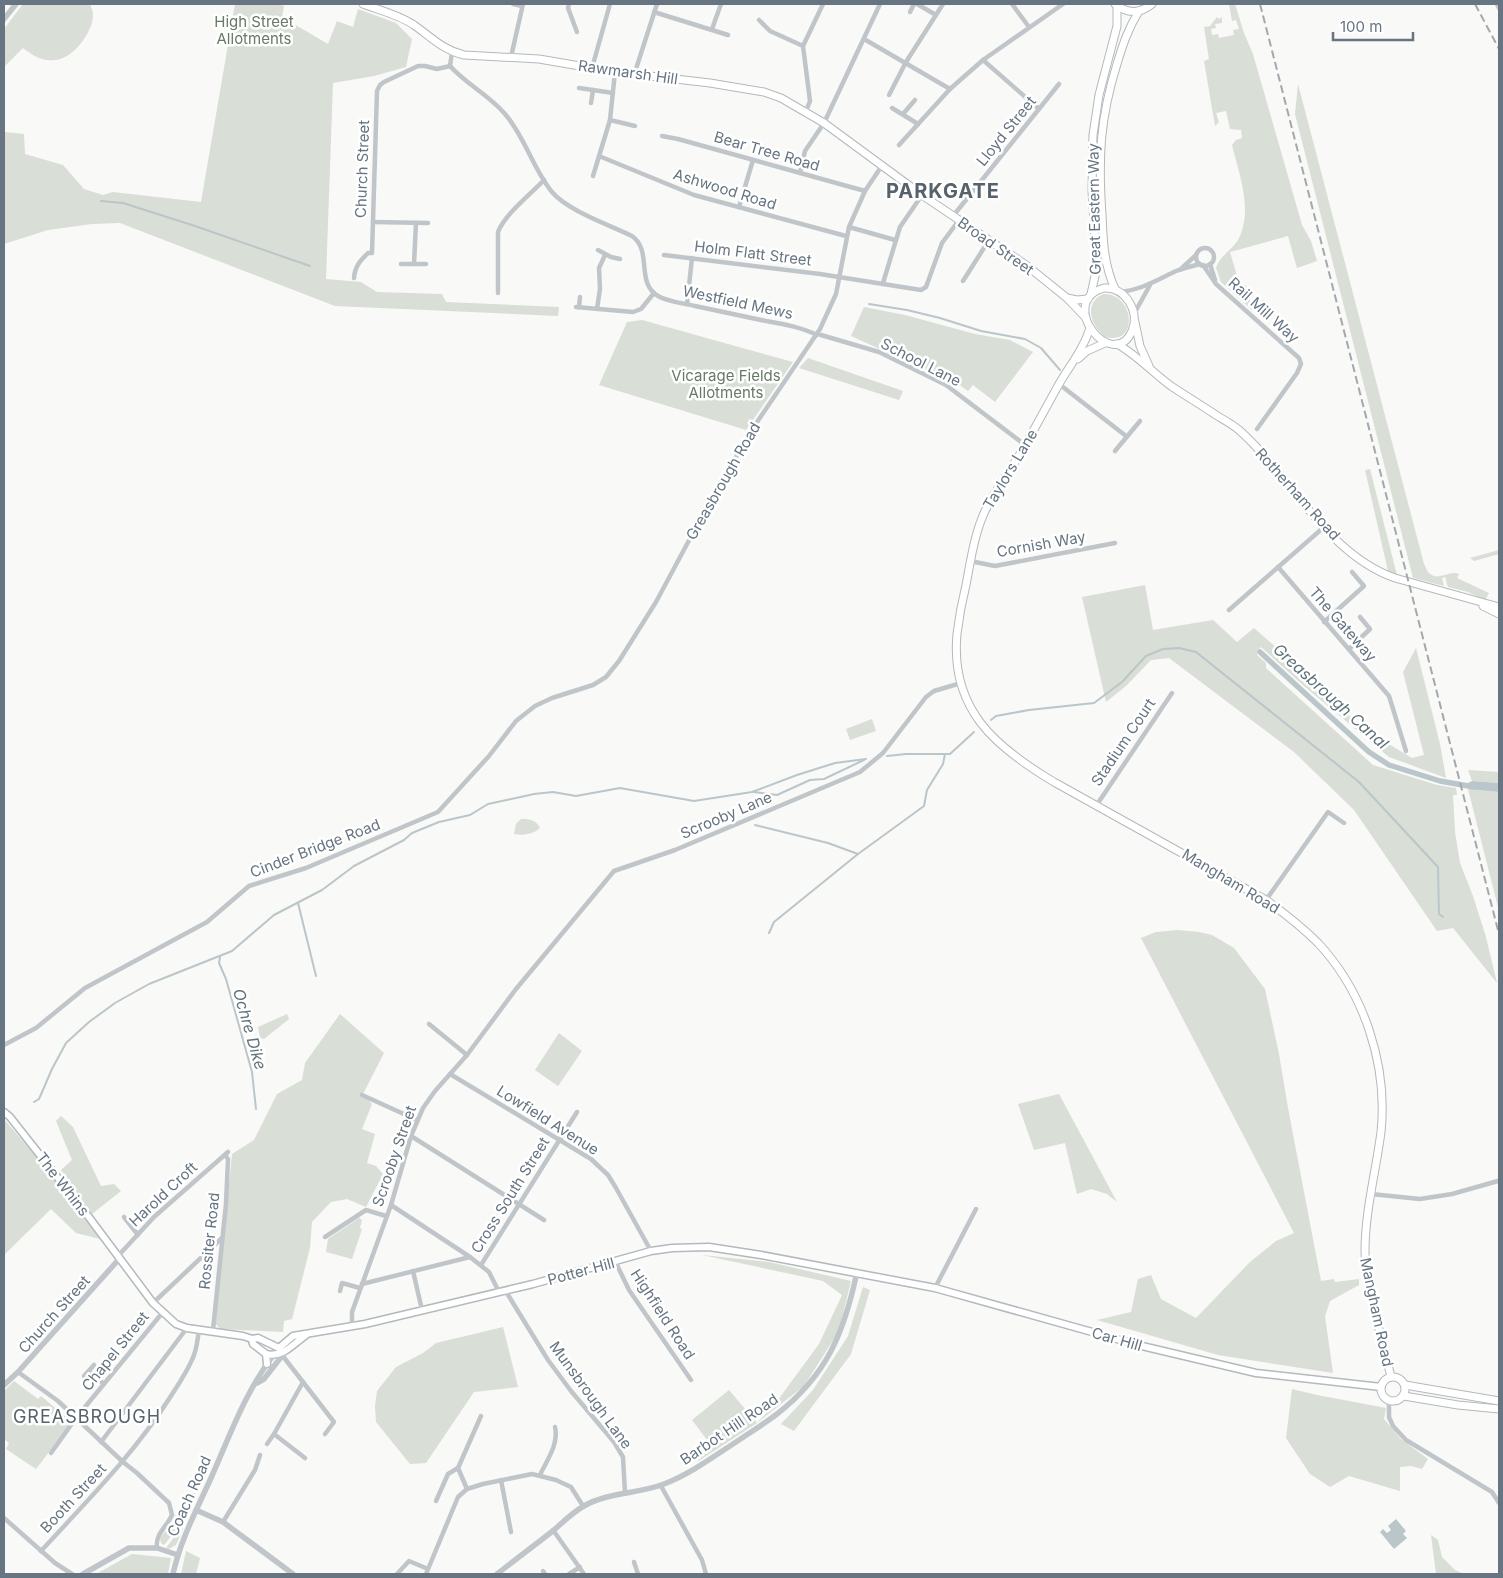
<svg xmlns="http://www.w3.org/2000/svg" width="1503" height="1578" font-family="Inter,sans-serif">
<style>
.green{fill:#d9ded6}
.water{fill:#bac6ca}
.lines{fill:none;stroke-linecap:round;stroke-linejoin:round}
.stream{stroke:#bac6ca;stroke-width:2}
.canal{stroke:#bac6ca;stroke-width:5.5}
.secondary-casing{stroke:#b3b9bd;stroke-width:9}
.primary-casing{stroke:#b4b9bd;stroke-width:9}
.minor{stroke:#c0c5c9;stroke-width:4.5}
.tertiary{stroke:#c0c5c9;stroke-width:5.5}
.secondary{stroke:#fff;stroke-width:6}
.primary{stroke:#fff;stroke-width:7}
.rail{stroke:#a2a9ae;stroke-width:2;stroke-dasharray:8 4;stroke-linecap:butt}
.labels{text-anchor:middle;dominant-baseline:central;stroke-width:5;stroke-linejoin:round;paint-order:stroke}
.park-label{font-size:15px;fill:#687964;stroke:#fff}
.street-label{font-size:15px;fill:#667581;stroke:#fff}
.water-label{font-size:16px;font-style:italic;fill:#60747b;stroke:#fff}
.quarter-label{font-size:18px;letter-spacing:1px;fill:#57636c;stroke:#fff}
.district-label{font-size:20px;font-weight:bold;letter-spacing:1px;fill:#57636c;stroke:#fff}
</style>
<rect width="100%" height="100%" fill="#f9f9f7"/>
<g class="green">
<path d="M23,4H90C91,7 93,11 93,15C93,32 73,59 55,60C42,62 32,55 23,48L4,67V29Z"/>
<polygon points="235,4 277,4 284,6 282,17 328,44 337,21 353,27 358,9 396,23 412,39 406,67 374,76 333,83 326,279 361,282 377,292 442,294 446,302 559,307 558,316 335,306 120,223 92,224 48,230 4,244 4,132 24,134 25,154 63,165 84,189 103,195 113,192 201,202"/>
<path d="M1229,4H1235L1244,33L1253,54L1302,225L1311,241L1317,261L1297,268L1288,236L1230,252L1240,286L1246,285L1251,304L1264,300L1265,304L1259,310L1253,311L1221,282L1216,268C1220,255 1233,250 1239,238C1253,209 1239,174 1232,145L1236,140L1242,138L1241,130L1230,129L1226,111L1216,113L1219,122L1215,126L1204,61L1209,59L1204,27L1210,26L1217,17L1219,19L1222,17V23L1215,24L1216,28L1211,29L1212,35L1218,34L1219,38L1234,35L1233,30L1239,29L1236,20L1232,21Z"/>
<path d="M1298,84L1424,564C1426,567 1427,572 1430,574C1439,581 1450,570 1459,574L1457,578L1489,593L1485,600L1468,592L1448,587L1445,577L1442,578L1444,586L1413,578L1295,114Z"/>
<path d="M1103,294C1134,292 1140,346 1105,337C1091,325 1083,304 1103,294Z"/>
<polygon points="864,307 905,315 975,334 1010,340 1033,352 995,402 973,385 968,391 950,378 908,362 851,336"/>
<polygon points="642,320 793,362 746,430 599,385 627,322"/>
<polygon points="808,358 903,391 899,400 799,368"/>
<polygon points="1370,469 1397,575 1388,571 1365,470"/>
<polygon points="1499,550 1499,554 1474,561 1470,558"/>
<polygon points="1145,585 1153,630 1213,620 1237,642 1254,628 1329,694 1347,714 1377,737 1412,758 1424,755 1403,672 1416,648 1440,744 1446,778 1389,757 1304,686 1261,647 1258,650 1257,655 1266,663 1266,668 1373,765 1437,785 1456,788 1457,795 1453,795 1455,832 1460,863 1473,896 1486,937 1497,983 1453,928 1437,931 1354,810 1294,752 1169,658 1151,660 1126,686 1106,702 1082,597"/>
<polygon points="872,719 876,731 850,740 846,729"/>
<polygon points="1468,770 1499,772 1499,783 1472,781"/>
<polygon points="1468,789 1499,792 1499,911"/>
<path d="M521,819C530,819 536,820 540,828C534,834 522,836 514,834L516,824Z"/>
<polygon points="1178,930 1199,932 1212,935 1234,948 1265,989 1279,1054 1288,1108 1321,1281 1334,1279 1335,1282 1359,1279 1359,1285 1330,1301 1325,1316 1333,1373 1218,1355 1097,1320 1131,1312 1138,1279 1151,1275 1161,1299 1196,1318 1250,1262 1276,1241 1294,1233 1141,938 1156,932"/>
<polygon points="287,1014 289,1019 264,1039 260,1038 258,1027"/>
<polygon points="340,1014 384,1053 363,1094 372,1104 362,1129 375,1134 367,1163 376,1166 383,1174 366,1207 347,1199 331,1202 312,1222 310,1248 292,1319 284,1321 283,1332 220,1329 215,1323 232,1154 254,1140 277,1094 302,1080 305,1063"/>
<polygon points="559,1033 582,1051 558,1086 535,1070"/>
<polygon points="1059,1094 1117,1202 1107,1194 1091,1189 1077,1194 1065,1143 1034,1150 1018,1104"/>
<polygon points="61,1116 73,1127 101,1186 114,1184 121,1191 92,1214 61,1170 72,1160 56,1121"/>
<polygon points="4,1119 39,1160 100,1239 76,1233 51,1209 4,1255"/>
<polygon points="359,1218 362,1220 360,1228 362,1229 352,1259 326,1252 328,1239"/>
<polygon points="702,1255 769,1262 851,1281 839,1331 804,1386 757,1423 697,1462 710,1444 692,1420 729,1390 757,1423 775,1404 819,1344 842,1295 823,1281"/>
<polygon points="863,1287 870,1290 851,1354 794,1431 781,1424 813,1390 848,1336"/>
<polygon points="503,1327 518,1387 474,1392 426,1463 410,1464 376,1422 375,1406 377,1391 396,1367 423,1353 436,1343"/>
<polygon points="14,1381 38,1399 41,1396 72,1422 36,1469 6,1449 9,1443 4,1439 4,1391"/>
<polygon points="1292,1389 1317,1395 1386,1408 1384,1419 1401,1439 1428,1459 1422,1469 1411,1466 1400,1467 1400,1491 1349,1476 1330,1487 1310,1474 1286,1438"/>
<polygon points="193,1493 196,1494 181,1527 175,1521 176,1512"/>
<polygon points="173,1522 179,1527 164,1545 161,1543 160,1538"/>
<polygon points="181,1528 183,1529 176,1545 169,1549 166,1548"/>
<polygon points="1431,1535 1438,1540 1442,1557 1455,1570 1464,1574 1436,1574"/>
<polygon points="186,1551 200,1558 196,1574 181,1574"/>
<polygon points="132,1554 171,1558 168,1574 96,1574"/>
</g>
<g class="water">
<polygon points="1472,781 1499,783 1499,792 1468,789 1466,784"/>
<polygon points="1396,1519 1406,1531 1403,1534 1407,1538 1394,1549 1380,1532 1383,1529 1387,1533 1391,1530 1388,1526"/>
</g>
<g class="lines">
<g class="stream">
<polyline points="101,201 123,203 192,225 310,266"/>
<polyline points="869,304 907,310 940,318 981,331 1025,339 1041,348 1060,370"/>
<polyline points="991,720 996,716 1029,710 1094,703 1122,682 1146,656 1163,649 1179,648 1196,652 1359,782 1438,867 1439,914 1443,917"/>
<polyline points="887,756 906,754 950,754 974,732"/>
<polyline points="754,792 777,795 810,780 824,779 864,760"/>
<polyline points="755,825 828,843 858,854"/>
<polyline points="298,903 316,976"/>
<polyline points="769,933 774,922 858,854 924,806 927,790 943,764 945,754"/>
<polyline points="220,957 219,963 226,979 252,1072 256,1109"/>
<polyline points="34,1102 39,1099 52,1069 66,1043 89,1022 115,1003 149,984 232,951 274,915 322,890 354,866 404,840 412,833 439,822 470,815 488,804 534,794 553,792 576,796 620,788 694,801 752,792 797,775 835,763 866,759"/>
</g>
<polyline class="canal" points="1260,652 1369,752 1389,765 1440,781 1474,787"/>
<defs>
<g id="secondary">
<polyline points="4,1112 10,1117 88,1216 153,1303 163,1312 176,1324 187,1328 243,1336 252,1339 258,1338 279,1348"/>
<polyline points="252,1339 253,1344 266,1354 267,1364"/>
<polyline points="279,1348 293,1336 365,1324 533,1284 651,1251 672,1248 709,1247 761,1255 935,1288 1142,1346 1256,1373 1381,1387"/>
<path d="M266,1354C283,1358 293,1344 306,1335"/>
</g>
<g id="primary">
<path d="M363,4C379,10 399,15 414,25C431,37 443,50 464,55L539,59L615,72L710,83L764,92L781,98L824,123L922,195L1026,265L1067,298L1086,318"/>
<path d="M1115,4C1127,14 1140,14 1152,4"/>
<path d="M1104,288C1126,287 1140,312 1132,331C1113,374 1055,302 1104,288Z"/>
<path d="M1115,289C1104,265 1103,241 1102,215C1098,158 1100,118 1117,64C1123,44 1128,29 1139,11"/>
<polyline points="1091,294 1097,267 1092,191 1093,135 1099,95 1117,26 1117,6"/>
<polyline points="1067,298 1077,300 1088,299"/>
<polyline points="1135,322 1140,346 1149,366"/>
<path d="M1090,328C1083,350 1070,365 1059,384C1048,404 1037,424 1026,444C1014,465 999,484 988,505C975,529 971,559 966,585C962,601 959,617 957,634C950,709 995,747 1054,782L1266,900C1284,913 1302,927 1318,943C1364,992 1388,1065 1381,1132C1376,1171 1365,1211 1365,1251C1365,1269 1369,1286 1373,1303C1378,1328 1385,1352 1391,1377"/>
<path d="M1117,344C1137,355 1153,373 1171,386C1186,396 1201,405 1216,415C1224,420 1232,424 1239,430C1290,475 1326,554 1395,578L1499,607"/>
<polyline points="1078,359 1087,351 1105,343"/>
<polyline points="1483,606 1499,614"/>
<circle cx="1393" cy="1389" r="12"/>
<polyline points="1405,1385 1499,1401"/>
<polyline points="1404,1396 1458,1405 1499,1409"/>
</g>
</defs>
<use href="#secondary" class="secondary-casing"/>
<use href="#primary" class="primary-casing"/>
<g class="minor">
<polyline points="513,4 522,6"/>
<polyline points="569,4 568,8 577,32"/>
<polyline points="917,4 936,15"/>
<polyline points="1012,4 1029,27"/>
<polyline points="1497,4 1499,8"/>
<polyline points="654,12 728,35"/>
<polyline points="910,12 914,4"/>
<polyline points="759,20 770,31 803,46"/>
<polyline points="712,29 721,4"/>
<polyline points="864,39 950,89"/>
<path d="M452,52L450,66C466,84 489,95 505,114C525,137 533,169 552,192C568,211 610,225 632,236C653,251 635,282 658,296C668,302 683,303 695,306C718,311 742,316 766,321C783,324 801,327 817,335"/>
<polyline points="511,57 523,4"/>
<polyline points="983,60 1039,109"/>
<polyline points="592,68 610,4"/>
<polyline points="634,75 657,4"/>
<polyline points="579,88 593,90"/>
<polyline points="889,95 906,62 943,4"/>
<polyline points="591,103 593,90 613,93"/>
<polyline points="892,108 918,124"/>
<polyline points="806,111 810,101 803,46 823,4"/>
<polyline points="903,114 915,100"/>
<polyline points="610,120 635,126"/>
<polyline points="662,136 678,139 865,191"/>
<polyline points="899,145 950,89 983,60 1063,4"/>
<polyline points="599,156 694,195 846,236"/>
<polyline points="800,173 805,151 824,123 880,4"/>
<polyline points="593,176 610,120 615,72"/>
<polyline points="739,207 753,160"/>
<polyline points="953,216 1059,84"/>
<polyline points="373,222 428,223"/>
<polyline points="849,227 895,240"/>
<circle cx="1205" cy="257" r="9"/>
<polyline points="598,250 611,257 620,259"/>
<polyline points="664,255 820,274 921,290 926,287 942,243 959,220"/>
<polyline points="401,264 426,264"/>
<polyline points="414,264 416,223"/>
<polyline points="1210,264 1215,280"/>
<polyline points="1203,265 1216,284 1299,358 1301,364 1297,373 1257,429"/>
<polyline points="1182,268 1196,255"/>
<path d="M354,278C355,266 360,261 368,253H372L377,91L380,85L384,82L418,66H425L437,69L450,66"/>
<polyline points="963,281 989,240"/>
<polyline points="883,283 900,227 922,195"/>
<path d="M1120,292C1141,290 1157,280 1176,271C1184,268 1192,266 1200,264"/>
<path d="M498,293V232C505,214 530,195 544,180"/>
<polyline points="687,304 692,258"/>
<polyline points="576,307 633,312 641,309 654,293"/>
<polyline points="579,307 580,297"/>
<polyline points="597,309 600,289 599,268 605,255"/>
<polyline points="1134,314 1150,285"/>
<polyline points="821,335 879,352 946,385 1025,445"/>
<polyline points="1059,384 1126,436"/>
<polyline points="1115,451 1140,421"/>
<polyline points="970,561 995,566 1115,543"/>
<polyline points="1278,567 1389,696 1406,751"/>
<polyline points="1229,610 1324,527"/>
<polyline points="1324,622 1364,586 1352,572"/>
<polyline points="1349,649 1370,629 1360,617"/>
<polyline points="1096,806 1172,693"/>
<polyline points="1266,900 1328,812 1344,823"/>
<polyline points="429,1024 467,1055"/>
<polyline points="4,1045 36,1028 85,988 207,922 249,886 306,868 438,812 489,756 516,721 535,706 552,698 593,685 606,677 619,661 656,602 701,518 751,431 820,329 836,294 849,227 865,191 879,170 883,166"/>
<polyline points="450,1074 591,1159 608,1175 616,1188 651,1251"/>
<polyline points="362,1095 417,1120"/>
<polyline points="411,1136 544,1220"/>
<polyline points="1371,1194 1420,1199 1452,1194 1498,1181"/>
<polyline points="391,1205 470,1257 489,1272 499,1292"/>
<polyline points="124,1217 138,1235"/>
<polyline points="325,1237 366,1210 386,1216"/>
<polyline points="118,1256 154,1217 228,1152"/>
<polyline points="615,1261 629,1290 691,1380"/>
<polyline points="481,1265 577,1112"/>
<polyline points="413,1271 422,1310"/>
<polyline points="362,1284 470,1257"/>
<polyline points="935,1288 976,1209"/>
<polyline points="505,1290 548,1360 571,1391 614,1442 623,1457 625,1493"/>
<polyline points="340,1291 342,1283 360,1288"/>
<polyline points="153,1303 222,1238"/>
<polyline points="352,1326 352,1312 391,1205 411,1136 423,1108 435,1091 467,1055 516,989 614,871 675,850 860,772 883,753 926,697 934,691 961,683"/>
<polyline points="213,1330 226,1204 228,1159 225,1155"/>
<polyline points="282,1355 334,1422 325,1434"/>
<polyline points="89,1371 104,1384"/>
<path d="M18,1372L58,1401L123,1462L137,1473L169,1503L172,1515C166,1528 155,1534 157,1548"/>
<polyline points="84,1376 94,1365"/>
<polyline points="303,1382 274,1434 305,1458"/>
<polyline points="1389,1401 1389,1417 1393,1426 1406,1440 1492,1492 1499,1503"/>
<polyline points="101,1442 187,1328"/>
<polyline points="267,1444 274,1434"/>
<polyline points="51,1453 76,1418 163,1312"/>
<path d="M540,1475C547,1460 559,1444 555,1427"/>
<polyline points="501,1480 511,1532"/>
<polyline points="661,1486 702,1560 706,1574"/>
<polyline points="467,1489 458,1468 481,1416"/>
<polyline points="436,1501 448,1474 458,1468"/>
<polyline points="4,1518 55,1563 72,1574"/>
<polyline points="223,1522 255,1470 260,1455"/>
<polyline points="553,1530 584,1574"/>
<path d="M41,1551C86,1502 133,1455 169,1399C178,1385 188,1371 194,1355C197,1347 198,1338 199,1329"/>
<polyline points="634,1562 638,1574"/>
<polyline points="543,1571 545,1574"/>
<polyline points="397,1574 409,1561 428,1569"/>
<polyline points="426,1574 458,1497 467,1489 483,1484 532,1474 556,1480 571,1487 583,1506"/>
<polyline points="569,1574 580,1567"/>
</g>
<g class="tertiary">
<polyline points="4,19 16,4"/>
<polyline points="257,1383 264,1379 285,1352"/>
<polyline points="4,1385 18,1372 120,1258"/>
<polyline points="196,1510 223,1522 293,1574"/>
<polyline points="83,1574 129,1548 157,1548 178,1555"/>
<path d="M173,1574C180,1541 197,1509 211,1478C230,1435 246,1390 275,1353"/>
<path d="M497,1574C516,1559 535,1545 554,1530C563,1522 573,1512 584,1506C608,1492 638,1494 664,1484C690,1474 713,1457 736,1442C749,1433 764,1424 777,1414C827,1375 844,1333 857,1272"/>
</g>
<use href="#secondary" class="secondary"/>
<use href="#primary" class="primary"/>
<g class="rail">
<polyline points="1260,4 1499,934"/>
<polyline points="1475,4 1499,49"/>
</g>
</g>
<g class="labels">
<g class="park-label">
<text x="254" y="21">High Street<tspan x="254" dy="17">Allotments</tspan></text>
<text x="726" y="375">Vicarage Fields<tspan x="726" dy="17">Allotments</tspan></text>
</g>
<g class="street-label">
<text transform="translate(628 72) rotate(8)">Rawmarsh Hill</text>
<text transform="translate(1006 131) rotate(-51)">Lloyd Street</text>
<text transform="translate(767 151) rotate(16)">Bear Tree Road</text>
<text transform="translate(362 169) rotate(-88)">Church Street</text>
<text transform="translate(725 189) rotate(17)">Ashwood Road</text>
<text transform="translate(1094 209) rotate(-91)">Great Eastern Way</text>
<text transform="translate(996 246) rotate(35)">Broad Street</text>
<text transform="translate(753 253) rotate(7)">Holm Flatt Street</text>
<text transform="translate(738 302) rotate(12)">Westfield Mews</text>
<text transform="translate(1264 310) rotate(42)">Rail Mill Way</text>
<text transform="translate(921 362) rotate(27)">School Lane</text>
<text transform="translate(1010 469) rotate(-59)">Taylors Lane</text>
<text transform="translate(723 481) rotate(-60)">Greasbrough Road</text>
<text transform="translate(1298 494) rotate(48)">Rotherham Road</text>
<text transform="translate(1041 544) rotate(-10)">Cornish Way</text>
<text transform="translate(1343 624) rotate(49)">The Gateway</text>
<text transform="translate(1123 742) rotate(-56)">Stadium Court</text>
<text transform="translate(726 815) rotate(-23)">Scrooby Lane</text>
<text transform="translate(315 848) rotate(-21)">Cinder Bridge Road</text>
<text transform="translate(1231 881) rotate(31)">Mangham Road</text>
<text transform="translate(548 1120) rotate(32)">Lowfield Avenue</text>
<text transform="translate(394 1156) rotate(-71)">Scrooby Street</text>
<text transform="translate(63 1184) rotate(52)">The Whins</text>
<text transform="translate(163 1194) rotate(-43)">Harold Croft</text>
<text transform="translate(510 1195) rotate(-58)">Cross South Street</text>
<text transform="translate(209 1241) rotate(-84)">Rossiter Road</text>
<text transform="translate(581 1271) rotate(-15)">Potter Hill</text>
<text transform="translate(1377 1312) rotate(78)">Mangham Road</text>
<text transform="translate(54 1314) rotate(-48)">Church Street</text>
<text transform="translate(663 1314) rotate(57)">Highfield Road</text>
<text transform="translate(1117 1339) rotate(16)">Car Hill</text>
<text transform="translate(115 1351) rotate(-51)">Chapel Street</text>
<text transform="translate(591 1395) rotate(54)">Munsbrough Lane</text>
<text transform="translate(729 1429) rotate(-34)">Barbot Hill Road</text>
<text transform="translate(189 1496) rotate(-66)">Coach Road</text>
<text transform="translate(73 1498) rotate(-47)">Booth Street</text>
</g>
<g class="water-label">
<text transform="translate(1331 696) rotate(42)">Greasbrough Canal</text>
<text transform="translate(250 1029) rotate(74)">Ochre Dike</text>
</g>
<g class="quarter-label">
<text x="87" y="1416">GREASBROUGH</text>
</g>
<g class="district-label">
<text x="943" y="191">PARKGATE</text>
</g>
</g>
<rect width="1503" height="1578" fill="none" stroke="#667581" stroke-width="10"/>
<path d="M1333 32v8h80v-8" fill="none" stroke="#667581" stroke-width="2.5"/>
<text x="1340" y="32" font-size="15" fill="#667581" stroke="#ffffff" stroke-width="4" paint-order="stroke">100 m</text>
</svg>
